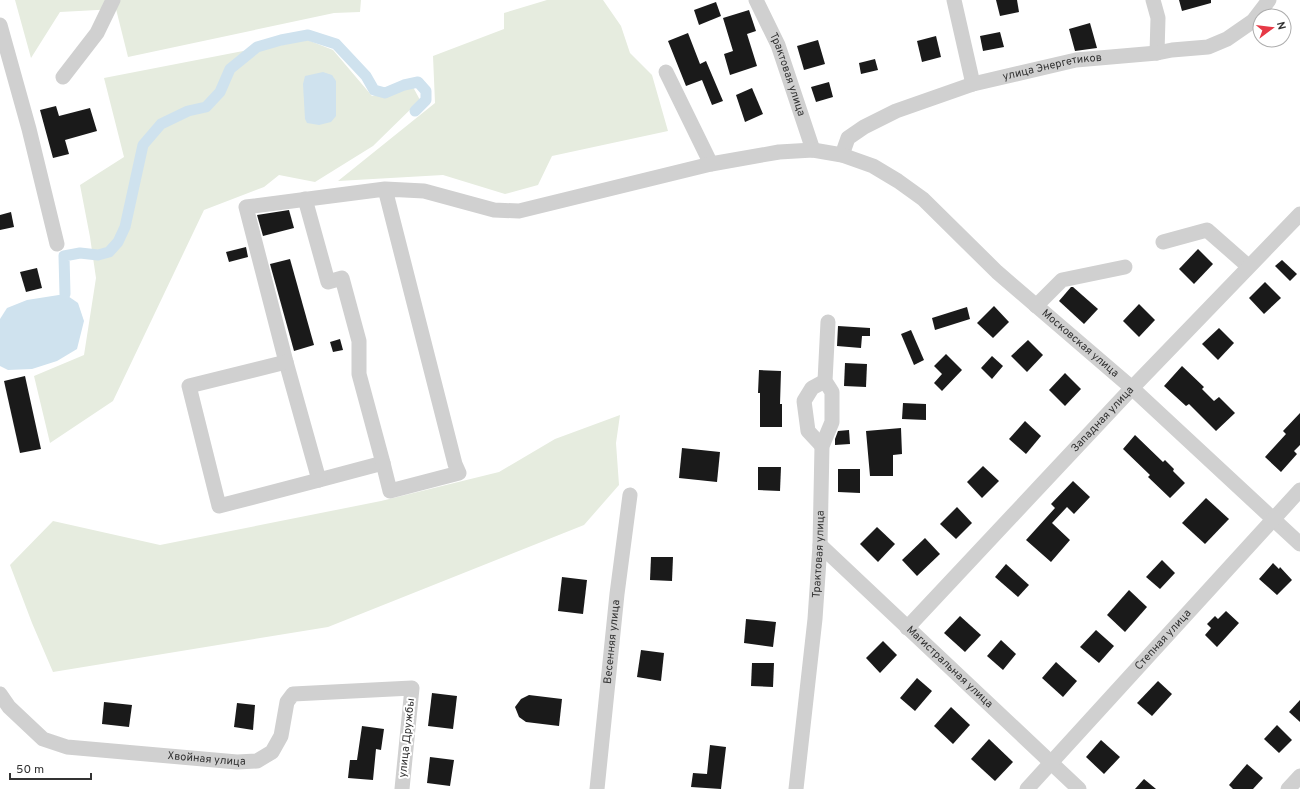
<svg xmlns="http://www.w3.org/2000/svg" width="1300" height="789" font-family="Overpass,sans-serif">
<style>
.green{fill:#e6ecdf}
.water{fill:#cfe2ee}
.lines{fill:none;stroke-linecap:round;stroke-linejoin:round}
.canal{stroke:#cfe2ee;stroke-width:11}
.building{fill:#1a1a1a}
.minor{stroke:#d0d0d0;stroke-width:15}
.labels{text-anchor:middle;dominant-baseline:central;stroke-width:4;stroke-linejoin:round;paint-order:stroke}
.street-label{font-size:11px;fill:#333;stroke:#fff}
</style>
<rect width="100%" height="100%" fill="#fff"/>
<g class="green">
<polygon points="15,0 361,0 360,12 334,13 128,57 116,9 60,12 31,58"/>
<polygon points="547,0 603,0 621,26 630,53 652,75 668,131 552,156 538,185 505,194 443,175 338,181 435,103 433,56 504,29 504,13"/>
<polygon points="305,39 333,50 372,96 413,87 420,100 373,146 315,182 279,175 264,187 204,210 113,401 50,443 34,376 84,355 96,278 90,237 80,185 124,157 104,78"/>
<polygon points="620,415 616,443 619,485 584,525 328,627 53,672 32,623 10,565 53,521 160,545 381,501 499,472 555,439"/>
</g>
<g class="water">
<polygon points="323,72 332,75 336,81 336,116 331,122 319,125 307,123 305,119 303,84 305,76"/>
<polygon points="65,294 78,303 84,321 77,349 57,361 32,369 8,370 0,366 0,319 7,308 27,300"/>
</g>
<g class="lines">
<polyline class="canal" points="65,294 64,256 80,253 98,255 109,252 118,242 125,227 143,145 161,124 188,111 206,107 220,92 230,69 257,47 281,40 308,35 336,44 366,76 374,90 385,93 404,85 418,82 426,91 426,100 415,111"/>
</g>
<g class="building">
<polygon points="996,0 1017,0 1019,12 1000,16"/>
<polygon points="1179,0 1211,0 1211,3 1182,11"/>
<polygon points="716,2 721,16 699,25 694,10"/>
<polygon points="749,10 756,31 747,34 757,66 730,75 724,54 733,51 723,18"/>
<polygon points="1090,23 1097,48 1075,51 1069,29"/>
<polygon points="1000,32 1004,47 983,51 980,36"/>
<polygon points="688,33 700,64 706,61 723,101 712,105 702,80 686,86 668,41"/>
<polygon points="936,36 941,57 922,62 917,41"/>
<polygon points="818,40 825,64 804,70 797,46"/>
<polygon points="875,59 878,70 861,74 859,63"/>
<polygon points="829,82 833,97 816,102 811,87"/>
<polygon points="752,88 763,114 745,122 736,95"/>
<polygon points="56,106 59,116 90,108 97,131 65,140 69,154 53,158 40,110"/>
<polygon points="289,210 294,228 263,236 257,215"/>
<polygon points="11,212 14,227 0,230 0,215"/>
<polygon points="246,247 248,257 229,262 226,252"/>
<polygon points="1198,249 1213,264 1194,284 1179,269"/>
<polygon points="290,259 314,345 294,351 270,264"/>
<polygon points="1282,260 1297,274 1290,281 1275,266"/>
<polygon points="37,268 42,288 26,292 20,272"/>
<polygon points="1265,282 1281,298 1264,314 1249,298"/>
<polygon points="1071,287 1073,287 1098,309 1084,324 1059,301"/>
<polygon points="1139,304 1155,320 1139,337 1123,321"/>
<polygon points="994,306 1009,322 993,338 977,323"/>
<polygon points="967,307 970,319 935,330 932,318"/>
<polygon points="838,326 870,328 870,336 862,336 861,348 837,346"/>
<polygon points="1219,328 1234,343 1218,360 1202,344"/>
<polygon points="911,330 924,360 914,365 901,334"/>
<polygon points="340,339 343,350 333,352 330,342"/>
<polygon points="1028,340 1043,355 1027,372 1011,356"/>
<polygon points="946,354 962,370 942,391 934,383 942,374 934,366"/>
<polygon points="992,356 1003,366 992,379 981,368"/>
<polygon points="845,363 867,364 866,387 844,386"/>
<polygon points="1182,366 1204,387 1202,389 1214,401 1219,397 1235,413 1216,431 1189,404 1186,406 1164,386"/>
<polygon points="759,370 781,371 780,404 782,404 782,427 760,427 760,393 758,393"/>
<polygon points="1065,373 1081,389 1065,406 1049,390"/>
<polygon points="25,376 41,449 20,453 4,381"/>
<polygon points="903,403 926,404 926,420 902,419"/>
<polygon points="1300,413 1300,445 1294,451 1297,454 1281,472 1265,457 1286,434 1283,431"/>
<polygon points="1025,421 1041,436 1026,454 1009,439"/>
<polygon points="901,428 902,454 893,455 893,476 870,476 866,431"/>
<polygon points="849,430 850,444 835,445 835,439 838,431"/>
<polygon points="1135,435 1163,462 1165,460 1174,469 1173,471 1185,483 1170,498 1148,477 1150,475 1123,449"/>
<polygon points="682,448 720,452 717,482 679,478"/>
<polygon points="983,466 999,481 982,498 967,482"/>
<polygon points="758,467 781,467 780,491 758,490"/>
<polygon points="838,469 860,469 860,493 838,492"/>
<polygon points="1073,481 1090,497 1074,514 1067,507 1052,523 1070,540 1051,562 1026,540 1055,508 1051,504"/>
<polygon points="1206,498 1229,519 1205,544 1182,523"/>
<polygon points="957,507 972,523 956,539 940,524"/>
<polygon points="877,527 895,544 878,562 860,544"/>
<polygon points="925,538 940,554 917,576 902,560"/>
<polygon points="651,557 673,557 672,581 650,580"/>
<polygon points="1162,560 1175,573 1160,589 1146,577"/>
<polygon points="1273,563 1279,569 1280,567 1292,580 1277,595 1259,579"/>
<polygon points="1006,564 1029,585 1018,597 995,577"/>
<polygon points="562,577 587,580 583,614 558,611"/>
<polygon points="1129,590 1147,607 1125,632 1107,615"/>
<polygon points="1226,611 1239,623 1217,647 1205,635 1211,628 1207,624 1215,616 1218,619"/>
<polygon points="960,616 981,635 965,652 944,633"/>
<polygon points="746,619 776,622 773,647 744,643"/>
<polygon points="1096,630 1114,646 1099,663 1080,647"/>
<polygon points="1001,640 1016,654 1003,670 987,656"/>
<polygon points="883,641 897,655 880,673 866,658"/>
<polygon points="641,650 664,653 661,681 637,677"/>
<polygon points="1056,662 1077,681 1063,697 1042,678"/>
<polygon points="752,663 774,663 773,687 751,686"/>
<polygon points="917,678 932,691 915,711 900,698"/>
<polygon points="1158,681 1172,694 1152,716 1137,703"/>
<polygon points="432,693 457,696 453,729 428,726"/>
<polygon points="529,695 562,699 559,726 526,722 519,717 515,707 521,699"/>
<polygon points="1300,700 1300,722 1289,712"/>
<polygon points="104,702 132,705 129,727 102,724"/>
<polygon points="237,703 255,705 253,730 234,727"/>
<polygon points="951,707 970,725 953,744 934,726"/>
<polygon points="1277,725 1292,740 1279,753 1264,739"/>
<polygon points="362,726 384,729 381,750 376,749 373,780 348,778 350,760 357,760"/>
<polygon points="989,739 1013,762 995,781 971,759"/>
<polygon points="1101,740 1120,757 1104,774 1086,757"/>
<polygon points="710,745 726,747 721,789 691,787 693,773 707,774"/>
<polygon points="430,757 454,760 450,786 427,783"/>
<polygon points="1247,764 1263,778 1253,789 1233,789 1229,785"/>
<polygon points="1144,779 1156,789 1135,789"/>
</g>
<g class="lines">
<g class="minor">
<path id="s1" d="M756,0L778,45L813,150"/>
<polyline points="954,0 973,84"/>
<polyline points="1153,0 1158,18 1157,53"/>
<polyline points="0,25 29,129 57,244"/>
<polyline points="666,72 711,164"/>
<polyline points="63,77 97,33 113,0"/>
<path id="s2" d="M842,155L848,138L864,127L896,111L973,84L1076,60L1157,53L1172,50L1208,47L1227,39L1253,21L1269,0"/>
<path id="s3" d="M385,189L455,464L459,473L390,491L383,463L319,480L286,362L246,207L385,189L424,191L494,210L519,211L711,164L779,152L813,150L842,155L873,166L898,181L923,199L997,272L1132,388L1300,544"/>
<polyline points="305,199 328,282 342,278 359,341 359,374 383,463"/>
<polyline points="1163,242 1207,230 1248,266"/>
<polyline points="1036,306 1062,280 1125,267"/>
<polyline points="286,362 189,386 219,506 319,480"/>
<polyline points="822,446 808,431 804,401 812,388 825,381"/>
<path id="s4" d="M820,545L1079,789"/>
<path id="s5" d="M907,628L1132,388L1300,214"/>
<path id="s6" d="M0,694L9,707L43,739L67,747L237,762L257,761L272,752L281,736L287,702L293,694L412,688L402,789"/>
<path id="s7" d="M597,789L617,594L630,495"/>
<path id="s8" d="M796,789L815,619L820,545L822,446L832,422V392L825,381L828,322"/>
<path id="s9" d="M1027,789L1300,490"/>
<polyline points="1288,789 1300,776"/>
</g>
</g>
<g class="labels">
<g class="street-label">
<text stroke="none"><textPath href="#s2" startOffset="236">улица Энергетиков</textPath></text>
<text stroke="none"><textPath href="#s1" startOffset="81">Трактовая улица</textPath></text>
<text stroke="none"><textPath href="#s3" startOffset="1656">Московская улица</textPath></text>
<text stroke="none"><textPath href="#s5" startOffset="286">Западная улица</textPath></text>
<text stroke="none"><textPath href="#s8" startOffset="236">Трактовая улица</textPath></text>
<text stroke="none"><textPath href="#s9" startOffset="202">Степная улица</textPath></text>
<text stroke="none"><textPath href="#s7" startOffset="148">Весенняя улица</textPath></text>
<text stroke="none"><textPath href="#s4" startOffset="178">Магистральная улица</textPath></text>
<text transform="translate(407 738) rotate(-84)">улица Дружбы</text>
<text stroke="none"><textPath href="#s6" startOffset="228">Хвойная улица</textPath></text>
</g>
</g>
<g transform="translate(1272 28) rotate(75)"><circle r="19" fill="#ffffff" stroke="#adadad"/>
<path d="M0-3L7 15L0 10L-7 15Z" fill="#e63946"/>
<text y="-6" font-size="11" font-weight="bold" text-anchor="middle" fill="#333333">N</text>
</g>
<path d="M10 773v6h81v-6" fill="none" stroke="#333333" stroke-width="2"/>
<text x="16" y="773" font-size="12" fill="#333333" stroke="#ffffff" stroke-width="3" paint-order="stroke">50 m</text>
</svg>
